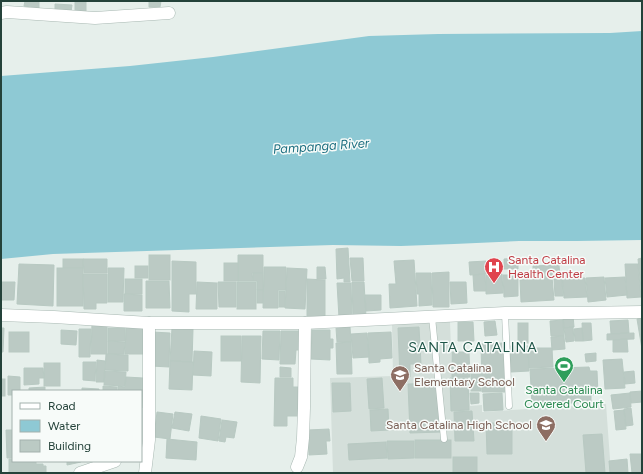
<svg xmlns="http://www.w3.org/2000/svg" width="643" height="474" font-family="Figtree,sans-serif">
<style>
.built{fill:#d4dfda}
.water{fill:#8ec9d4}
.building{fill:#bbcac4;stroke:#b8c9c2}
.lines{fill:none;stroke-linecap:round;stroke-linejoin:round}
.service-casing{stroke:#a8b8b2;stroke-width:7}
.minor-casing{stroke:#a8b8b2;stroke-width:13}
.tertiary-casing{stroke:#a8b8b2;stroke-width:13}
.service{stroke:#fff;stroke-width:6}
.minor{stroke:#fff;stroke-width:12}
.tertiary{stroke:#fff;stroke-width:12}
.labels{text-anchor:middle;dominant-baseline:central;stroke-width:3;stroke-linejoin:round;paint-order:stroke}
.health-label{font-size:12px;fill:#be3a42;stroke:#f7fbf9;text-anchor:start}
.education-label{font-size:12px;fill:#785e54;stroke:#f7fbf9;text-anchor:start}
.leisure-label{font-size:12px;fill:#27864d;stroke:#f7fbf9}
.water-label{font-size:13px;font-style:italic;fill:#1c6f80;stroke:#f7fbf9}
.quarter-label{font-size:14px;letter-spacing:1px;fill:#1f5548;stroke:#f7fbf9}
</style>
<rect width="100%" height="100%" fill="#e6efeb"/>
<polygon class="built" points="450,322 452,377 469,377 470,406 482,405 482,412 606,404 611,473 333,473 330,378 393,376 392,324"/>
<polygon class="water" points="642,31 642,240 577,241 519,241 454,244 401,246 333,245 53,254 1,259 1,76 130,66 213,57 369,36 438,34 610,33"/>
<g class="building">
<polygon points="25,1 39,1 39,8 24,6"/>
<polygon points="149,1 161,1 160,7 149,7"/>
<rect x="75" y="2" width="11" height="11"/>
<polygon points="55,4 72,5 71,12 55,11"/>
<polygon points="348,248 350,282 344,282 344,278 337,279 336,249"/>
<rect x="149" y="255" width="21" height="25"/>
<polygon points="238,255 263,255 263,273 252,273 253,281 238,281"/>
<polygon points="350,258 363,258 364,281 352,281"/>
<polygon points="518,258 518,269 504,269 504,259"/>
<polygon points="642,258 642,298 638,259"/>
<rect x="63" y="259" width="20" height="9"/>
<polygon points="83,259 107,259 107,273 84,273"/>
<polygon points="414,260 417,306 390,308 389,284 396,284 394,261"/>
<polygon points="172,261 196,262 196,294 189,294 189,312 172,311"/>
<polygon points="486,261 486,274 470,275 469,262"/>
<rect x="224" y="263" width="14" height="18"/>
<polygon points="19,264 54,265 53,306 17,304"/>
<polygon points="625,264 638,264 641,297 627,298"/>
<polygon points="559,265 560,277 552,277 554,300 521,302 520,280 533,279 533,266"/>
<rect x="135" y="266" width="13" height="12"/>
<polygon points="264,267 286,267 286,290 278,290 278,308 263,308"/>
<polygon points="317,267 325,267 326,279 317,279"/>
<rect x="57" y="268" width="26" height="38"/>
<polygon points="108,268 124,268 123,302 108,302"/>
<polygon points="287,268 307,269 305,309 285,308"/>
<polygon points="449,272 449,307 433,307 432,273"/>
<polygon points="253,273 263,273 263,290 257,290 257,281 253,281"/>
<polygon points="416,273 431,273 432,305 419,306 419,294 417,294"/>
<polygon points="83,274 107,274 107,303 96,303 96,309 84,309"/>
<polygon points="485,274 486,291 474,291 473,275"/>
<polygon points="502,274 503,293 486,294 486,275"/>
<polygon points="581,274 582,278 585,278 587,297 564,298 562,275"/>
<polygon points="503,275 518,275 518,296 504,297"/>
<polygon points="604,277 606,300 588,302 586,278"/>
<polygon points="625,277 627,295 607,297 605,278"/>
<rect x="125" y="279" width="17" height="15"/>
<polygon points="307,279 325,280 325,316 307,316"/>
<polygon points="554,279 562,279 563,296 555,296"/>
<polygon points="146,281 169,281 170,308 146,308"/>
<polygon points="1,282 15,282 14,300 1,300"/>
<polygon points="197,282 217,283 217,309 196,309"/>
<polygon points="218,282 236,282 236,307 219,307"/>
<rect x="237" y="282" width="19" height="27"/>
<polygon points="352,282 364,282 366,317 353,317"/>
<polygon points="450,282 466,282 467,303 451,304"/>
<polygon points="337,283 351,283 352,317 339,318"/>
<rect x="257" y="290" width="6" height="13"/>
<rect x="279" y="291" width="6" height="16"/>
<polygon points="124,294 142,295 142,311 124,311"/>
<polygon points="365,295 381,295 381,310 366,311"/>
<polygon points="573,315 574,327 564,328 563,316"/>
<polygon points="642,318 642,349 637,319"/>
<polygon points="563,320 564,336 551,336 550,321"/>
<polygon points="628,320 629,333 611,334 610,321"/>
<polygon points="495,321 497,335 485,336 484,322"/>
<polygon points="458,322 473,322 474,341 458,341"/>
<polygon points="92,323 107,323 107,354 91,354"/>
<rect x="518" y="323" width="10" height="20"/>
<polygon points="582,323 591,323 592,340 583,341"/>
<polygon points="126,326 145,327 145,354 125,354"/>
<polygon points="350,327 351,342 337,342 336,328"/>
<polygon points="419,327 421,364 410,364 410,377 400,377 398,328"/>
<polygon points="573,327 574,341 566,342 564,328"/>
<polygon points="1,328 4,328 3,352 1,352"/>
<rect x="108" y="328" width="17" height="13"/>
<polygon points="172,328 193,329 192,362 170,361"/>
<polygon points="582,328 583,341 575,341 574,329"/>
<polygon points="79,329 91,329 90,357 79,357"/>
<polygon points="61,330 77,331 76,345 61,344"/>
<polygon points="312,330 330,330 330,339 333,339 333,348 330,348 330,360 311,359"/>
<polygon points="263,331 280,331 279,360 262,359"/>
<polygon points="281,331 303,331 302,350 296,350 295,364 280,364"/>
<rect x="9" y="332" width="20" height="20"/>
<polygon points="152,332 170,333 169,367 151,366"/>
<polygon points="391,332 392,358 380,359 380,362 369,363 368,333"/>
<polygon points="367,333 369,357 353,358 351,334"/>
<polygon points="634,333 634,339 607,340 607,334"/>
<rect x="221" y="336" width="20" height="25"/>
<polygon points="242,336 261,336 260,383 241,382"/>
<polygon points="564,336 565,349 552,350 551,337"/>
<polygon points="627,339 628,352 613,352 613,340"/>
<polygon points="108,341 125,342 124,354 108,354"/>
<polygon points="351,342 352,374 337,374 336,343"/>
<polygon points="503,343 505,392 482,392 481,344"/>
<polygon points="510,346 528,346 529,371 511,372"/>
<polygon points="528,348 552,348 553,367 529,368"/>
<polygon points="194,351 212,352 211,376 193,375"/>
<polygon points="452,352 469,352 470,377 452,377"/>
<polygon points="596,353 596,361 586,362 585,354"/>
<polygon points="106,354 128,355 128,371 105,370"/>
<polygon points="622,359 625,388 605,389 603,360"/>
<polygon points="97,360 105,361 104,382 96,382"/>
<polygon points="170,361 193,362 192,390 169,389"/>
<polygon points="83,362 96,362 95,381 83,380"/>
<rect x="44" y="363" width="16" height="23"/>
<polygon points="280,367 291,368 291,377 280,377"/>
<polygon points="589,367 590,371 597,371 598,394 591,395 591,402 532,405 530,369"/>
<polygon points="24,368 43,368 44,378 39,378 39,384 24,385"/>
<rect x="471" y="370" width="10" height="21"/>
<polygon points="105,371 126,372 125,386 104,385"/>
<polygon points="634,371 635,383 625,384 624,372"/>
<polygon points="8,376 20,377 20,391 13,391 13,395 8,395"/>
<polygon points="126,377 143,378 142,408 141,408 141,391 118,391 118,386 125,387"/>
<polygon points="275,378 293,378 293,387 300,387 299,416 287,416 287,426 274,426"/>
<polygon points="382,378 384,408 369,409 367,379"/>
<polygon points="450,378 468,378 469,410 451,411"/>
<rect x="1" y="379" width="4" height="17"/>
<polygon points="332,383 350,383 351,411 333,412"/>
<polygon points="439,383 441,432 410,433 408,384"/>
<polygon points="103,386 117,387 117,391 103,391"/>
<polygon points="45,387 45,391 29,391 29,388"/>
<polygon points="82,388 99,389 99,391 82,391"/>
<polygon points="642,391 642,402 631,403 630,392"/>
<polygon points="470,393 479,393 479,403 471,404"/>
<polygon points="502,393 503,410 484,411 483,394"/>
<polygon points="630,393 631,407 613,409 611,395"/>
<polygon points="631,408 633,425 626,426 624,409"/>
<polygon points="388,409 389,430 371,431 370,410"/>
<polygon points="624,410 626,429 616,430 614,411"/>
<polygon points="472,411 474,441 455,441 454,412"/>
<polygon points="157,412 173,414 170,439 154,437"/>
<polygon points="175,412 192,414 189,431 172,428"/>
<polygon points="201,416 221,419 218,441 199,438"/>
<polygon points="222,420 237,422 234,438 226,437 225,442 219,441"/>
<polygon points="486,423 512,423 512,454 487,454"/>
<polygon points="329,429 330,441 326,441 327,454 309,455 308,430"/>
<polygon points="6,430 13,430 13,458 7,458"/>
<polygon points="602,434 605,473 586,473 583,435"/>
<polygon points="167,439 197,442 196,460 166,458"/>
<rect x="415" y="440" width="36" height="18"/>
<polygon points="387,441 414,441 414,458 388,459"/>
<polygon points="386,442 387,458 349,460 348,444"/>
<polygon points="630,454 642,454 642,473 632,473"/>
<rect x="453" y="457" width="24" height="16"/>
<polygon points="9,459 13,459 13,461 36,461 36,464 43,464 43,466 46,466 46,473 9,473"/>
<polygon points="627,459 628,473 610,473 609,461"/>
<polygon points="67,461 81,461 81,462 67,465"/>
</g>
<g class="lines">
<defs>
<g id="service">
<polyline points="505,313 509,406"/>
<polyline points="432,317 444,439"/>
</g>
<g id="minor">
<polyline points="1,13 7,12 95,18 169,13"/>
<polyline points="297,467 301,457 303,438 304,408 305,323"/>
<polyline points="80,473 115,461"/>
<polyline points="145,473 149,440 149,323"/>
</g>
<polyline id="tertiary" points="1,315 54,317 149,323 305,323 505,313 578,313 642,312"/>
</defs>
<use href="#service" class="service-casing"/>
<use href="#minor" class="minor-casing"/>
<use href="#tertiary" class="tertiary-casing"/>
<use href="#service" class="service"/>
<use href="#minor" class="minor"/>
<use href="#tertiary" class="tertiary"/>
</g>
<defs>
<symbol id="hospital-pin" viewBox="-11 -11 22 30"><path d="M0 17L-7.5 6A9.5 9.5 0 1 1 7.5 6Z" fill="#e0444e" stroke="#f7fbf9"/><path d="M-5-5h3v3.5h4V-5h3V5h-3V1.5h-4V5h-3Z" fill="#fff"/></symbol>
<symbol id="stadium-pin" viewBox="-11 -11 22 30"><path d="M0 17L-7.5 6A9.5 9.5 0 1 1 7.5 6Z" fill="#2e9e5b" stroke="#f7fbf9"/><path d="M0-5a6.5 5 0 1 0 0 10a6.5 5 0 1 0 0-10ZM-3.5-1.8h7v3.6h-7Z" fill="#fff"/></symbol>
<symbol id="school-pin" viewBox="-11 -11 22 30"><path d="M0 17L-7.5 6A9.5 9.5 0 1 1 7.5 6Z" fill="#8d6e63" stroke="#f7fbf9"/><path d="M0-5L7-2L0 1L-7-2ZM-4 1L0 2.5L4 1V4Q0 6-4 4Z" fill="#fff"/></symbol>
</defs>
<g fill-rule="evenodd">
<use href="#hospital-pin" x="483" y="256" width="22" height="30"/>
<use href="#stadium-pin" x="553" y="355" width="22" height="30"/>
<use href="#school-pin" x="389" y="364" width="22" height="30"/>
<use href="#school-pin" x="535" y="414" width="22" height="30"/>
</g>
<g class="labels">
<g class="health-label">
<text x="508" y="260">Santa Catalina<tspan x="508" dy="14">Health Center</tspan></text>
</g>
<g class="education-label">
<text x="414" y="368">Santa Catalina<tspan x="414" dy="14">Elementary School</tspan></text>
<text x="532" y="425" text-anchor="end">Santa Catalina High School</text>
</g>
<g class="leisure-label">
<text x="564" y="390">Santa Catalina<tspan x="564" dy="14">Covered Court</tspan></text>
</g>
<g class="water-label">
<text transform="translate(321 146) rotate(-4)">Pampanga River</text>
</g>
<g class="quarter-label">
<text x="473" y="347">SANTA CATALINA</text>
</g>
</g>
<rect width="643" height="474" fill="none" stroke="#24423a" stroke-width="4"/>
<rect x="12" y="390" width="130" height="72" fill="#f7fbf9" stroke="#a3b1ad"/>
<rect x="20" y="403" width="20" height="6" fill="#ffffff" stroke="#a3b1ad"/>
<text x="48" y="410" font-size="12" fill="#24423a">Road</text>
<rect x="20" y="420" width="20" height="12" fill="#8ec9d4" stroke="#a3b1ad"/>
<text x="48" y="430" font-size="12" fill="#24423a">Water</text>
<rect x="20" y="440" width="20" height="12" fill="#bbcac4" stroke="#a3b1ad"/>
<text x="48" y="450" font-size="12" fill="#24423a">Building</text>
</svg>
